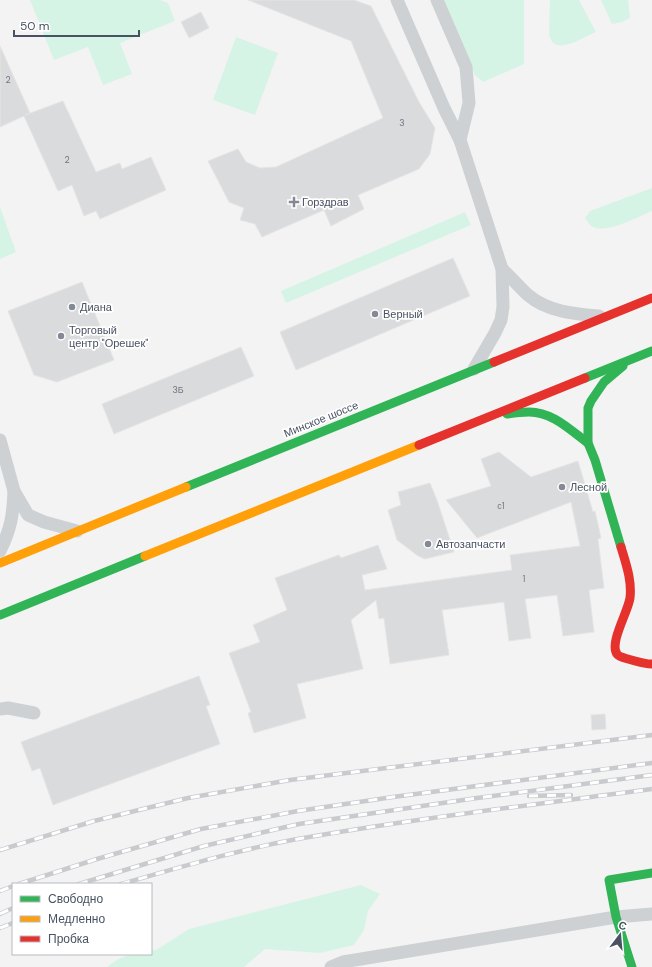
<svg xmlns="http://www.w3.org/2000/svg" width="652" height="967" font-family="'DM Sans',sans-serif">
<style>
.green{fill:#d6f4e6}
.building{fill:#dadbdd;stroke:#e5e5e6}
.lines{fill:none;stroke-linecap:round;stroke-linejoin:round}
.street{stroke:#ced1d4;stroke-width:13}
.fast{stroke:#30b455;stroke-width:9}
.slow{stroke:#ff9f0a;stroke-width:9}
.jam{stroke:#e5322d;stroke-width:9}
.rail-casing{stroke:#c8cacd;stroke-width:4.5}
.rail{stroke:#fff;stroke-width:3;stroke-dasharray:9;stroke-linecap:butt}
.poi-dot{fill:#848a95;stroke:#fff;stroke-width:1.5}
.labels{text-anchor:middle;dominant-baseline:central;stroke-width:3.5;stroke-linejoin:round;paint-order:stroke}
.number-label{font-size:9px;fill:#6e7682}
.poi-label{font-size:11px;fill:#485262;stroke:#fff;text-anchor:start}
.street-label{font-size:11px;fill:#485262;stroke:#fff}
</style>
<rect width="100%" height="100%" fill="#f3f3f3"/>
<g class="green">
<polygon points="30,0 160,0 168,3 175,21 120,43 132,74 103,85 88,47 54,60"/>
<polygon points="442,0 524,0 524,64 483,82 475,75"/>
<path d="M550,0H579L596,32C587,36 567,48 558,45C556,45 554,43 552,42L549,35Z"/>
<polygon points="601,0 628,0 630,18 622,22 612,24"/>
<polygon points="236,37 278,53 255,115 213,100"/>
<path d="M652,188V211C638,217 605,235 591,226C589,224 587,221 585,218L590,211Z"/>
<polygon points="0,207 16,252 0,259"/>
<polygon points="465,212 471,225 286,303 281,291"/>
<path d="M361,885L380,894L368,911L364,930L354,945L320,953L265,949L244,967H107C124,954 130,954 151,954V950H156L189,929Z"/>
</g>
<g class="building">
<polygon points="248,0 354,0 371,6 419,102 435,128 430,154 419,169 358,195 364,209 331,226 324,210 262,237 255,224 240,220 244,208 229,202 208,161 238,149 246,162 260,168 276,167 383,118 351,41"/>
<polygon points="201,12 209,28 189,38 181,22"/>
<polygon points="0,46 30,113 25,115 63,101 96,172 120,163 122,169 151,157 166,190 100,219 96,211 84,216 72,185 58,191 24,116 0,127"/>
<polygon points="453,258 470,296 296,370 280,332"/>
<polygon points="82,282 114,360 57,382 34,375 8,311"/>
<polygon points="241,347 254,376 114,434 102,404"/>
<polygon points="499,452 531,477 578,461 593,512 595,511 601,538 598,539 604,588 589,590 594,632 563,636 557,595 525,599 531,638 509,641 504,602 442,610 449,655 390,664 384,618 379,619 376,600 351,620 363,669 297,684 306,718 254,733 248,713 251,712 229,653 260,642 253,625 287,610 275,578 339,555 341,558 378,545 387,569 362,575 365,590 512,570 510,555 580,546 571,502 477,538 446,500 491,486 481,459"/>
<polygon points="430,483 438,503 454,552 425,559 418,556 397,540 388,510 401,505 398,492"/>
<polygon points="199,676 210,705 206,706 220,744 53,805 40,768 32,771 21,742"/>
<polygon points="605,714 606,729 592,730 591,715"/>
</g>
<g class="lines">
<g class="street">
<polyline points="397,0 444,108 460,140 502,269 503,307 501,320 495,333 474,369"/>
<polyline points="437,0 466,67 469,103 460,140"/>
<path d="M502,269C511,277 519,287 528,295C548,312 575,314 599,316"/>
<polyline points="0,440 14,491 28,515 44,522 77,531"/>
<path d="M0,551C11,528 13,516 14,491"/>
<polyline points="0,709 8,708 34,713"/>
<polyline points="331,967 343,962 616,917 652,914"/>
</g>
<g class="fast">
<polyline points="585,378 652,351"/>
<path d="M507,414C514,413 521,412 529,412C553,412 570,430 588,443"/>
<polyline points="186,487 494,362"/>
<polyline points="621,547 595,460 588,443 588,408 591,401 604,382 623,366"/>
<polyline points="0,615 145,556"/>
<polyline points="632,967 616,917 609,880 652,873"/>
</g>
<g class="slow">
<polyline points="145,556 419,445"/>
<polyline points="0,563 186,487"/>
</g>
<g class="jam">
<polyline points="494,362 652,298"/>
<polyline points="419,445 585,378"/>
<path d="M621,547C626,564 632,580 630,598C628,612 609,643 617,654C619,657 624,658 628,659C636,661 643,664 652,664"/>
</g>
<defs>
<g id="rail">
<polyline points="529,796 571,795"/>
<polyline points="0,850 94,821 188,798 290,780 652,735"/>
<polyline points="19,884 97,859 201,829 298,811 393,797 652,763"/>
<polyline points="79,884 204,846 299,824 477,798 652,775"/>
<path d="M121,884C178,868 234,851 292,840C411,819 532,805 652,789"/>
<polyline points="0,891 13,886"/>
<polyline points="0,914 13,908"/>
<polyline points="0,928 13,923"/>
</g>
</defs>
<use href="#rail" class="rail-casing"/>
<use href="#rail" class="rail"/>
</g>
<g class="poi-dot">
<path d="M292 196h4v4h4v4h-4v4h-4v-4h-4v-4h4z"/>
<circle cx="72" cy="307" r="4"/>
<circle cx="375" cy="314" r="4"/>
<circle cx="61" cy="336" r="4"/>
<circle cx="562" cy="487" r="4"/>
<circle cx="428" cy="544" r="4"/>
</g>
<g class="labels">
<g class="number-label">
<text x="8" y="80">2</text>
<text x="402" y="123">3</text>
<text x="67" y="160">2</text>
<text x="178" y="390">3Б</text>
<text x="501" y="506">с1</text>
<text x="524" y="579">1</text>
</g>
<g class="poi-label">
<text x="302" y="202">Горздрав</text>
<text x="80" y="307">Диана</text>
<text x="383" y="314">Верный</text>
<text x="69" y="330">Торговый<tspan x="69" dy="13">центр "Орешек"</tspan></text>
<text x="570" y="487">Лесной</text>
<text x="436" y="544">Автозапчасти</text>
</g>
<g class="street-label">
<text transform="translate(321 419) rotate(-22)">Минское шоссе</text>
</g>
</g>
<rect x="12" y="883" width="140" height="72" fill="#ffffff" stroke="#b6bac0"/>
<rect x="20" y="896" width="20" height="6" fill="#30b455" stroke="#b6bac0"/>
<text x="48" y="903" font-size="12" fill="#485262">Свободно</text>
<rect x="20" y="916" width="20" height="6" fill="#ff9f0a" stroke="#b6bac0"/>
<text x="48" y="923" font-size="12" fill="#485262">Медленно</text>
<rect x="20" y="936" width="20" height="6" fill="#e5322d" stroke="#b6bac0"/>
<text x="48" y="943" font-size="12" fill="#485262">Пробка</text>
<g transform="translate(620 935) rotate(16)" stroke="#ffffff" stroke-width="3" paint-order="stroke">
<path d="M0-3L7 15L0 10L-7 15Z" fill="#485262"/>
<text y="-6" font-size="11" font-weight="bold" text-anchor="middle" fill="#485262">С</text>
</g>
<path d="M14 30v6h125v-6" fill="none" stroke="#485262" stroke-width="2"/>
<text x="20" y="30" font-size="12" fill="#485262" stroke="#ffffff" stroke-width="3" paint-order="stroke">50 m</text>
</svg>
